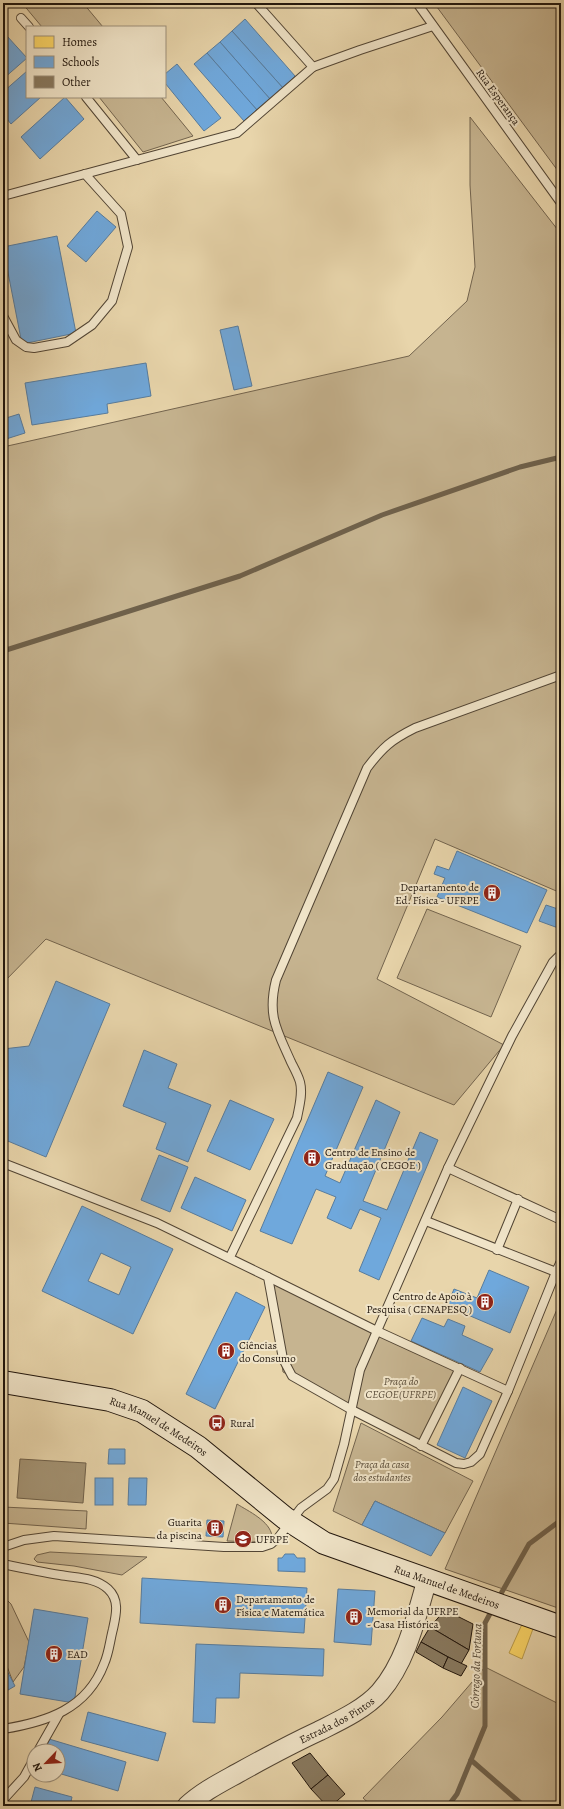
<svg xmlns="http://www.w3.org/2000/svg" width="564" height="1809" font-family="Alegreya,serif">
<style>
.green{fill:#c6b490;stroke:#73644e}
.water{fill:#a49475;stroke:#6f614b}
.homes{fill:#ffd966;stroke:#bc9e4b}
.schools{fill:#6fa8dc;stroke:#577c9e;fill-rule:evenodd}
.lines{fill:none;stroke-linecap:round;stroke-linejoin:round}
.stream{stroke:#6f614b;stroke-width:5}
.building{fill:#88795f;stroke:#20150c}
.service-casing{stroke:#524534;stroke-width:10}
.tertiary-casing{stroke:#524534;stroke-width:21}
.secondary-casing{stroke:#20150c;stroke-width:24}
.service{stroke:#f0e4c8;stroke-width:8}
.tertiary{stroke:#f0e4c8;stroke-width:19}
.secondary{stroke:#f0e4c8;stroke-width:22}
.labels{text-anchor:middle;dominant-baseline:central;stroke-width:4;stroke-linejoin:round;paint-order:stroke}
.street-label{font-size:11px;fill:#20150c;stroke:#f0e4c8}
.poi-label{font-size:11px;fill:#20150c;stroke:#f0e4c8;text-anchor:start}
.park-label{font-size:11px;font-style:italic;fill:#5a4d3a;stroke:#f0e4c8}
.water-label{font-size:12px;font-style:italic;fill:#554836;stroke:#f0e4c8}
</style>
<rect width="100%" height="100%" fill="#e8d5ab"/>
<filter id="stains"><feTurbulence type="fractalNoise" baseFrequency=".005" numOctaves="4"/><feColorMatrix values="0 0 0 0 .2 0 0 0 0 .09 0 0 0 0 .02 0 0 0 .5 -.17"/></filter>
<radialGradient id="worn" r=".72"><stop offset=".6" stop-color="#630" stop-opacity="0"/><stop offset="1" stop-color="#630" stop-opacity=".3"/></radialGradient>
<g class="green">
<polygon points="22,3 83,3 103,27 42,27"/>
<polygon points="434,3 561,3 561,175"/>
<polygon points="99,97 161,97 193,136 143,152"/>
<polygon points="470,117 561,234 561,893 435,839 377,979 504,1045 454,1105 46,939 3,983 3,447 409,356 467,301 475,267 470,185"/>
<polygon points="427,909 521,946 491,1017 397,978"/>
<polygon points="270,1277 457,1370 421,1443 283,1372"/>
<polygon points="561,1300 561,1609 445,1569"/>
<polygon points="361,1423 473,1481 445,1533 375,1501 362,1525 333,1511"/>
<path d="M237,1504C248,1511 270,1521 272,1536L268,1540L252,1542L227,1541Z"/>
<polygon points="3,1507 87,1511 86,1529 3,1523"/>
<polygon points="50,1552 147,1557 122,1575 74,1566 37,1562 34,1559 37,1555"/>
<polygon points="3,1596 11,1604 29,1642 24,1667 13,1682 3,1656"/>
<polygon points="485,1667 561,1705 561,1806 372,1806 363,1798 442,1717"/>
</g>
<polygon class="water" points="20,1459 86,1463 83,1503 17,1498"/>
<polygon class="homes" points="523,1622 534,1626 522,1659 509,1653"/>
<g class="schools">
<polygon points="245,19 295,76 283,88 232,31"/>
<polygon points="232,31 283,88 270,99 220,42"/>
<polygon points="7,36 27,58 3,79 3,40"/>
<polygon points="220,42 270,99 257,110 207,53"/>
<polygon points="207,53 257,110 244,121 194,64"/>
<polygon points="177,64 221,118 204,131 165,83 165,74"/>
<polygon points="27,71 27,97 41,97 11,124 3,114 3,92"/>
<polygon points="65,97 84,119 40,159 21,137"/>
<polygon points="97,211 116,227 86,262 67,246"/>
<polygon points="57,236 76,333 22,344 3,247"/>
<polygon points="238,326 252,386 234,390 220,330"/>
<polygon points="146,363 151,396 107,404 108,413 32,425 25,383"/>
<polygon points="19,414 25,433 3,440 3,419"/>
<polygon points="457,851 547,890 527,933 437,897 445,878 434,874 437,866 449,870"/>
<polygon points="546,905 561,910 561,929 539,921"/>
<polygon points="56,981 110,1004 46,1157 3,1139 3,1101 8,1089 3,1089 3,1049 29,1046"/>
<polygon points="144,1050 177,1064 168,1088 211,1105 188,1162 156,1149 166,1123 123,1106"/>
<polygon points="328,1072 363,1087 325,1176 340,1183 376,1100 400,1112 363,1201 387,1210 420,1132 438,1140 379,1280 359,1271 381,1218 360,1209 351,1229 327,1218 336,1197 316,1189 292,1244 260,1231"/>
<polygon points="230,1100 274,1119 250,1170 207,1151"/>
<polygon points="159,1155 188,1167 170,1212 141,1200"/>
<polygon points="195,1177 246,1200 232,1231 181,1208"/>
<path d="M82,1206L173,1249L133,1334L42,1291ZM101,1253L131,1267L119,1295L88,1281Z"/>
<polygon points="489,1270 529,1287 510,1333 447,1306 454,1289 477,1298"/>
<polygon points="236,1292 265,1307 215,1409 186,1394"/>
<polygon points="422,1318 444,1327 448,1319 465,1326 462,1335 493,1349 480,1372 411,1341"/>
<polygon points="463,1387 492,1401 465,1458 437,1445"/>
<polygon points="109,1449 125,1449 125,1464 108,1464"/>
<rect x="95" y="1478" width="18" height="27"/>
<polygon points="129,1478 147,1478 146,1505 128,1505"/>
<polygon points="375,1501 445,1533 431,1556 362,1525"/>
<polygon points="207,1520 224,1521 223,1537 206,1536"/>
<polygon points="285,1554 294,1554 297,1558 305,1558 305,1572 278,1571 278,1558 282,1558"/>
<polygon points="142,1578 307,1588 304,1633 140,1623"/>
<polygon points="338,1589 375,1591 371,1645 334,1642"/>
<polygon points="34,1609 88,1618 74,1703 20,1694"/>
<polygon points="196,1644 324,1649 323,1676 240,1673 239,1698 216,1698 215,1723 193,1722"/>
<polygon points="3,1663 15,1686 3,1693"/>
<polygon points="88,1712 166,1733 158,1761 81,1740"/>
<polygon points="49,1739 126,1762 118,1791 58,1773 58,1751 46,1751"/>
<polygon points="35,1787 72,1797 70,1806 30,1806"/>
</g>
<g class="lines">
<g class="stream">
<polyline points="3,651 240,576 382,515 520,467 561,457"/>
<polyline points="498,1599 529,1544 561,1520"/>
<polyline points="471,1760 524,1806"/>
<polyline points="448,1806 457,1794 485,1726 485,1623 493,1608"/>
</g>
</g>
<g class="building">
<polygon points="445,1610 473,1624 469,1650 430,1627"/>
<polygon points="430,1627 469,1650 461,1664 421,1642"/>
<polygon points="421,1642 448,1657 443,1668 416,1652"/>
<polygon points="448,1657 467,1666 461,1676 443,1668"/>
<polygon points="310,1753 328,1775 311,1789 292,1763"/>
<polygon points="328,1775 345,1794 331,1806 327,1806 311,1789"/>
</g>
<g class="lines">
<defs>
<g id="service">
<polyline points="256,3 313,67 360,50 433,26"/>
<polyline points="417,3 561,203"/>
<polyline points="21,18 29,27"/>
<polyline points="86,97 137,160"/>
<polyline points="3,196 237,133 313,67"/>
<polyline points="3,316 16,340 26,347 34,348 67,342 92,325 112,301 128,247 121,214 85,174"/>
<polyline points="3,1163 157,1223 268,1277 283,1359 292,1376 352,1410 456,1463 464,1464 471,1462 480,1454 508,1391 556,1272"/>
<polyline points="448,1168 561,1220"/>
<polyline points="426,1221 556,1272 561,1261"/>
<polyline points="497,1250 518,1199"/>
<path d="M230,1257L297,1118C299,1107 303,1094 300,1082C298,1075 294,1068 291,1062C277,1030 267,1016 276,980L367,768C383,747 391,740 415,728L561,675"/>
<polyline points="268,1277 377,1331 508,1391"/>
<polyline points="421,1446 460,1368"/>
<polyline points="3,1547 24,1540 54,1536 224,1547 262,1547 271,1544 278,1538 301,1508 327,1489 334,1479 344,1444 360,1370 448,1168 512,1036 553,962 561,954"/>
<path d="M3,1564C22,1568 41,1572 60,1575C76,1578 95,1577 108,1589C120,1600 116,1615 113,1629C110,1640 109,1653 104,1664C87,1709 47,1722 3,1729"/>
<polyline points="38,1751 59,1714"/>
<polyline points="3,1800 24,1777 34,1759"/>
</g>
<g id="tertiary">
<path id="s1" d="M187,1806C202,1792 220,1783 238,1773C265,1758 291,1744 319,1731C339,1721 365,1709 380,1692C406,1662 416,1618 427,1580"/>
</g>
<g id="secondary">
<path id="s2" d="M3,1382L110,1400L142,1411L198,1447L285,1518L324,1543L561,1627"/>
</g>
</defs>
<use href="#service" class="service-casing"/>
<use href="#tertiary" class="tertiary-casing"/>
<use href="#secondary" class="secondary-casing"/>
<use href="#service" class="service"/>
<use href="#tertiary" class="tertiary"/>
<use href="#secondary" class="secondary"/>
</g>
<defs>
<symbol id="building-disc" viewBox="-11 -11 22 22"><circle r="9.5" fill="#8f2418" stroke="#f0e4c8"/><path d="M-4-6H4V6H1V3H-1V6H-4ZM-2.5-4.3h1.7v1.8h-1.7ZM.8-4.3h1.7v1.8H.8ZM-2.5-1h1.7V.8h-1.7ZM.8-1h1.7V.8H.8Z" fill="#fff"/></symbol>
<symbol id="bus-disc" viewBox="-11 -11 22 22"><circle r="9.5" fill="#8f2418" stroke="#f0e4c8"/><path d="M-5-6H5V4H4V6H2V4H-2V6H-4V4H-5ZM-3.5-4V0h7V-4ZM-3.5 1.2v1.5H-2V1.2ZM2 1.2v1.5H3.5V1.2Z" fill="#fff"/></symbol>
<symbol id="university-disc" viewBox="-11 -11 22 22"><circle r="9.5" fill="#8f2418" stroke="#f0e4c8"/><path d="M0-5L7-2L0 1L-7-2ZM-4 1L0 2.5L4 1V4Q0 6-4 4Z" fill="#fff"/></symbol>
</defs>
<g fill-rule="evenodd">
<use href="#building-disc" x="482" y="883" width="20" height="20"/>
<use href="#building-disc" x="302" y="1148" width="20" height="20"/>
<use href="#building-disc" x="475" y="1292" width="20" height="20"/>
<use href="#building-disc" x="216" y="1341" width="20" height="20"/>
<use href="#bus-disc" x="207" y="1413" width="20" height="20"/>
<use href="#building-disc" x="205" y="1518" width="20" height="20"/>
<use href="#university-disc" x="233" y="1529" width="20" height="20"/>
<use href="#building-disc" x="213" y="1595" width="20" height="20"/>
<use href="#building-disc" x="344" y="1607" width="20" height="20"/>
<use href="#building-disc" x="44" y="1644" width="20" height="20"/>
</g>
<g class="labels">
<g class="street-label">
<text transform="translate(498 97) rotate(54)">Rua Esperança</text>
<text stroke="none"><textPath href="#s2" startOffset="164">Rua Manuel de Medeiros</textPath></text>
<text stroke="none"><textPath href="#s2" startOffset="498">Rua Manuel de Medeiros</textPath></text>
<text stroke="none"><textPath href="#s1" startOffset="173">Estrada dos Pintos</textPath></text>
</g>
<g class="poi-label">
<text x="479" y="887" text-anchor="end">Departamento de<tspan x="479" dy="13">Ed. Física - UFRPE</tspan></text>
<text x="325" y="1152">Centro de Ensino de<tspan x="325" dy="13">Graduação ( CEGOE )</tspan></text>
<text x="472" y="1296" text-anchor="end">Centro de Apoio à<tspan x="472" dy="13">Pesquisa ( CENAPESQ )</tspan></text>
<text x="239" y="1345">Ciências<tspan x="239" dy="13">do Consumo</tspan></text>
<text x="230" y="1423">Rural</text>
<text x="202" y="1522" text-anchor="end">Guarita<tspan x="202" dy="13">da piscina</tspan></text>
<text x="256" y="1539">UFRPE</text>
<text x="236" y="1599">Departamento de<tspan x="236" dy="13">Física e Matemática</tspan></text>
<text x="367" y="1611">Memorial da UFRPE<tspan x="367" dy="13">- Casa Histórica</tspan></text>
<text x="67" y="1654">EAD</text>
</g>
<g class="park-label">
<text x="401" y="1381">Praça do<tspan x="401" dy="13">CEGOE(UFRPE)</tspan></text>
<text x="382" y="1464">Praça da casa<tspan x="382" dy="13">dos estudantes</tspan></text>
</g>
<g class="water-label">
<text transform="translate(476 1666) rotate(-88)">Córrego da Fortuna</text>
</g>
</g>
<rect width="564" height="1809" fill="none" stroke="#e8d5ab" stroke-width="16"/>
<rect x="4" y="4" width="556" height="1801" fill="none" stroke="#20150c" stroke-width="2"/>
<rect x="8" y="8" width="548" height="1793" fill="none" stroke="#20150c"/>
<rect x="26" y="26" width="140" height="72" fill="#f0e4c8" stroke="#9d917d"/>
<rect x="34" y="36" width="20" height="12" fill="#ffd966" stroke="#9d917d"/>
<text x="62" y="46" font-size="12" fill="#20150c">Homes</text>
<rect x="34" y="56" width="20" height="12" fill="#6fa8dc" stroke="#9d917d"/>
<text x="62" y="66" font-size="12" fill="#20150c">Schools</text>
<rect x="34" y="76" width="20" height="12" fill="#88795f" stroke="#9d917d"/>
<text x="62" y="86" font-size="12" fill="#20150c">Other</text>
<g transform="translate(46 1763) rotate(245)"><circle r="19" fill="#f0e4c8" stroke="#9d917d"/>
<path d="M0-3L7 15L0 10L-7 15Z" fill="#8f2418"/>
<text y="-6" font-size="11" font-weight="bold" text-anchor="middle" fill="#20150c">N</text>
</g>
<rect width="100%" height="100%" filter="url(#stains)"/>
<rect width="100%" height="100%" fill="url(#worn)"/>
</svg>
